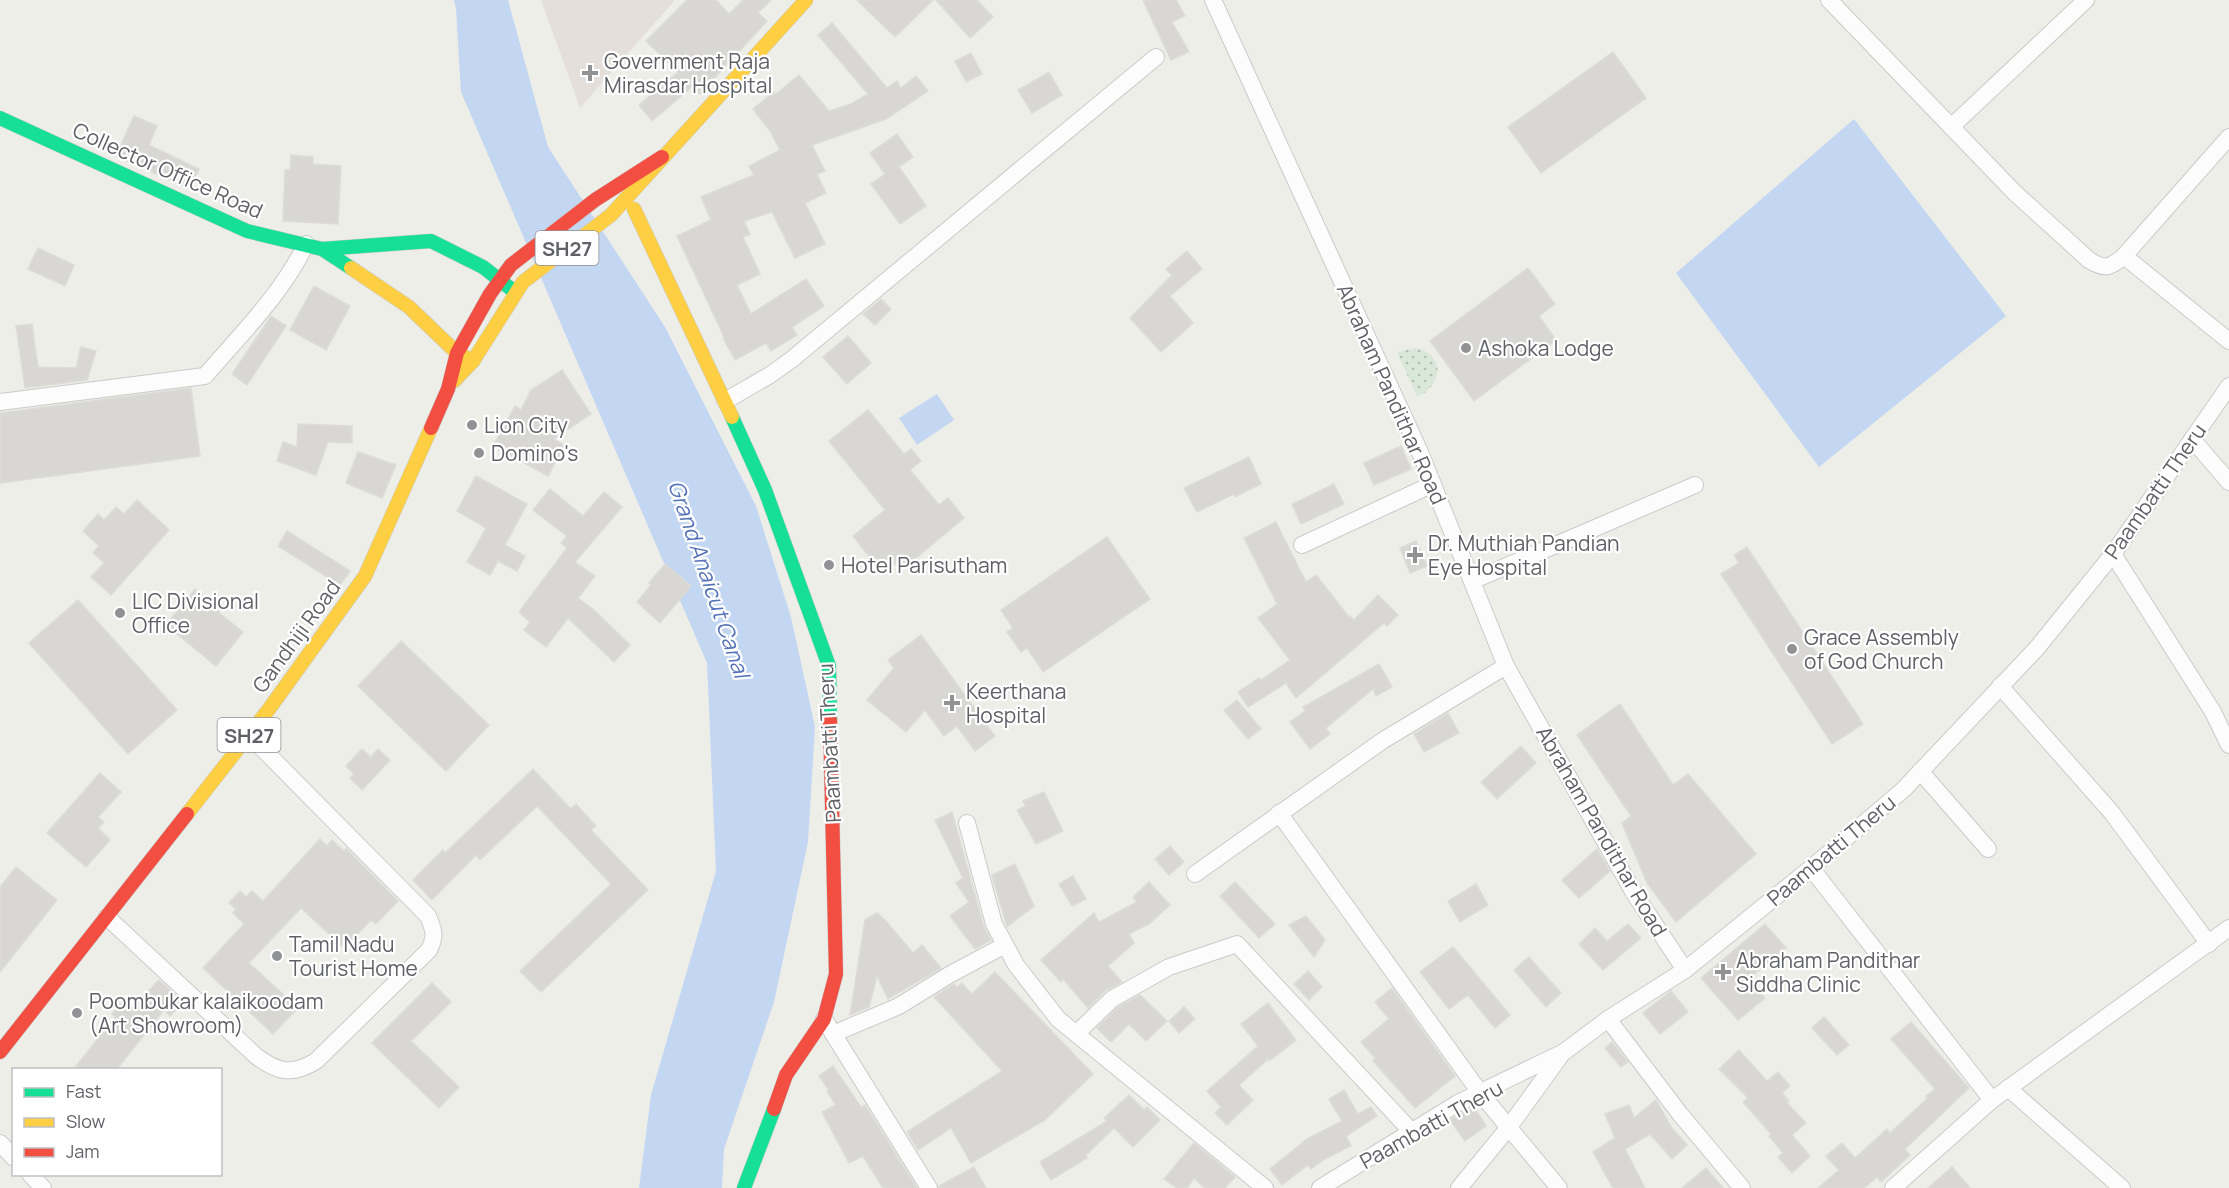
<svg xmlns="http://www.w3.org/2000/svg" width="2229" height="1188" font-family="Manrope,sans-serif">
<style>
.medical{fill:#e5dfdb}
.grass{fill:url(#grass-dots)}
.water{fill:#c3d6f2}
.building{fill:#d8d7d4;stroke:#dddcd8;stroke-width:1.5}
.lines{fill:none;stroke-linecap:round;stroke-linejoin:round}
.street-casing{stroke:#cacac9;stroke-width:18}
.fast-casing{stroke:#c9caca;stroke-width:15}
.slow-casing{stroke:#c9caca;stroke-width:15}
.jam-casing{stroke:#c9caca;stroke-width:15}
.street{stroke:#fcfcfc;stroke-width:16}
.fast{stroke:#16e098;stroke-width:14}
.slow{stroke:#ffcf43;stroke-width:14}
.jam{stroke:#f24e42;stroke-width:14}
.poi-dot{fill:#919294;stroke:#fff;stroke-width:2}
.labels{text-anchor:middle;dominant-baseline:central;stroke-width:4.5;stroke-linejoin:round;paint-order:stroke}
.shield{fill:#fff;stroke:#8f9094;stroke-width:1.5}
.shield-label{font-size:20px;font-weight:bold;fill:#5f6166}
.poi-label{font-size:21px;fill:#5f6166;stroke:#fff;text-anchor:start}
.street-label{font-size:21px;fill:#5f6166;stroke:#fff}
.water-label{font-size:22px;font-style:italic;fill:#5573b8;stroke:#fff}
</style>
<defs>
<pattern id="grass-dots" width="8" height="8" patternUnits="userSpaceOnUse" patternTransform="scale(1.5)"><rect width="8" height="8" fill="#d9e8d9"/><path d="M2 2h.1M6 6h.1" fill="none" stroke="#b3bfb4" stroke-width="1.8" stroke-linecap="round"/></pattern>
</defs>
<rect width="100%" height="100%" fill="#eeeee9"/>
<polygon class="medical" points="541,0 675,0 580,108"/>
<path class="grass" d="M1416,348C1420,349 1427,351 1430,354C1446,369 1434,390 1417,397L1397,352Z"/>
<g class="water">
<polygon points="454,0 508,0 548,147 665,327 756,506 791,617 815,727 808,842 774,1002 724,1149 722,1188 639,1188 651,1095 716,871 707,663 461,92 456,8"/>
<polygon points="1854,119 2006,316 1819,467 1676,273"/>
<polygon points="937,394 954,420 917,445 899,418"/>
</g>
<g class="building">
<polygon points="687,0 716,0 729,14 743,0 771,0 758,13 767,21 700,94 692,87 652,121 639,105 678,72 646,41"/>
<polygon points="857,0 933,0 895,37"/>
<polygon points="936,0 977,0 993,17 970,38"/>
<polygon points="1143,0 1176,0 1185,16 1172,22 1189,52 1171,60"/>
<polygon points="832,23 887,88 897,81 901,88 916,76 928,91 886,119 812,145 825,171 817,174 826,193 805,203 825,244 795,258 772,212 744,221 750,234 743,237 760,274 737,285 751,314 806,279 824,306 792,327 797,335 771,351 766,343 735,360 723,338 724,337 677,236 711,220 701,197 754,175 749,166 780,150 770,131 753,109 774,92 776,94 799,75 829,111 851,104 868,94 818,35"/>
<polygon points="1613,52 1646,98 1541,173 1508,127"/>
<polygon points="971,53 982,74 966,82 955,61"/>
<polygon points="1049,72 1062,95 1032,113 1018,90"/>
<polygon points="134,116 157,126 149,145 199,169 189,189 116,156"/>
<polygon points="897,134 913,157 899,167 926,206 900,224 871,184 885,174 870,153"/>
<polygon points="291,155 313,157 313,164 341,166 338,224 283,221 285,170 290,170"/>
<polygon points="38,248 74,265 65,286 28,269"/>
<polygon points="1187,251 1202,269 1170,296 1193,323 1161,352 1130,318 1172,275 1166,269"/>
<polygon points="1528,268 1555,304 1539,316 1556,340 1474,401 1430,341"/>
<polygon points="314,286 350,306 326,350 290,330"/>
<polygon points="881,299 891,309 875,325 863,314"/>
<polygon points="271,316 286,326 247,385 232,374"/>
<polygon points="32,324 38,367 76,368 81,347 96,351 87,380 25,388 16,326"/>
<polygon points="848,336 871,363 847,384 823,357"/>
<polygon points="562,370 591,414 553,439 565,445 548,476 493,446 515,406 521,410 531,390"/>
<polygon points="191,388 200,456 0,483 0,413"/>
<polygon points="868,410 904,454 911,449 921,461 910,470 939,505 948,498 964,518 904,568 899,561 883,574 853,536 885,510 829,441"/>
<polygon points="298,424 352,426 352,443 328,442 316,475 277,461 283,442 297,447"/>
<polygon points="1401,446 1411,469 1374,485 1364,463"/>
<polygon points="358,452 396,465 382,498 346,483"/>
<polygon points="1249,457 1261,484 1235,497 1234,494 1197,512 1184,488"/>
<polygon points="476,476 527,504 505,545 525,556 517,571 498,561 490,575 467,562 486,528 457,511"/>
<polygon points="1334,484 1344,504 1301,524 1292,504"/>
<polygon points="550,489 583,516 604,492 622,507 575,562 595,576 578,598 594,610 630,645 614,662 568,618 546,647 524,630 530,622 519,612 567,548 561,543 567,536 533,510"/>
<polygon points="137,500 169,530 111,595 91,577 104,563 93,553 99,546 83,531 98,514 104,520 116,507 124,514"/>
<polygon points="1276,522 1306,582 1316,575 1349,617 1350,616 1354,620 1378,595 1398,615 1387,626 1384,623 1296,698 1286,683 1248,707 1238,692 1259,678 1261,680 1290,660 1258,618 1277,604 1244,538"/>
<polygon points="287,531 350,571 340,585 278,546"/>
<polygon points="1107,537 1150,599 1043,672 1027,648 1021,652 1007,632 1013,628 1001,610"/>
<polygon points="1416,541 1427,566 1410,573 1400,548"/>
<polygon points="1747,547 1863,724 1832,744 1721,574 1739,563 1734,555"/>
<polygon points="665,564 691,586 660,623 637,602 651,585 649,583"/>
<polygon points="195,589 220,609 218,612 243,632 216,666 166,625"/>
<polygon points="78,600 177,710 128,754 29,643"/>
<polygon points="921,635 995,736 975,751 957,726 944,736 925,710 906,732 867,700 894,668 888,660"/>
<polygon points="401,641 489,725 446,771 358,686"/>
<polygon points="1379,664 1392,687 1376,696 1373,689 1326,728 1330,734 1310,749 1290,722 1305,711 1303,707"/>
<polygon points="1237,700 1261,729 1248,739 1224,710"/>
<polygon points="1620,704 1673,785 1688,774 1756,854 1676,922 1647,883 1622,823 1631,816 1577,735"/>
<polygon points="1448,713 1459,733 1424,752 1414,734"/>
<polygon points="1521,746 1536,763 1497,799 1481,782"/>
<polygon points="362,749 371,757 378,749 390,760 362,790 350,778 354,774 346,766"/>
<polygon points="533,769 571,809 576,804 596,826 591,830 648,890 541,992 520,971 611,884 537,806 480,860 476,855 432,900 413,880 443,850 445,853"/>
<polygon points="100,773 121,792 98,817 104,822 98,828 110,840 86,867 47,833"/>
<polygon points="1044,792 1063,831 1036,844 1017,810 1026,806 1023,801"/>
<polygon points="952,812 984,927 991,940 975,949 950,916 969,902 956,883 963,878 935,820"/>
<polygon points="320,839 327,846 332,840 344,851 346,848 398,901 376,924 371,920 344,948 301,908 249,963 298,1008 273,1034 203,968 244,924 233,913 236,909 229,903 240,891 246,897 252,891 263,901"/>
<polygon points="1170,846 1184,862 1169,875 1155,859"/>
<polygon points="1597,849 1610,871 1579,898 1562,880"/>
<polygon points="1015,864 1034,906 1007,927 992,875"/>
<polygon points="16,867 57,900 0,972 0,887"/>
<polygon points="1073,876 1086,899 1072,906 1059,884"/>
<polygon points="1149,882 1170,905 1149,924 1129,934 1134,943 1108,966 1122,982 1105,991 1088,1008 1063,979 1061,982 1041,960 1094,913 1099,922 1137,902 1133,897"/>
<polygon points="1235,882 1275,924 1259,938 1220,896"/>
<polygon points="1476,884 1488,905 1460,922 1448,901"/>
<polygon points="877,913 885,920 913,953 922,945 941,968 888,999 877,976 869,1007 850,1015 865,920"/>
<polygon points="1306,916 1325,940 1314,957 1289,925"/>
<polygon points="1628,924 1641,938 1603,970 1579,944 1595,928 1607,941"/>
<polygon points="1765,924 1786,948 1750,978 1765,998 1738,1020 1701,978"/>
<polygon points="1453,947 1510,1015 1495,1028 1468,995 1449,1009 1420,972"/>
<polygon points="1529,957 1561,993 1546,1007 1514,970"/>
<polygon points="1308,971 1322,987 1309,1000 1294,984"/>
<polygon points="995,972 1093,1074 1045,1120 971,1163 951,1128 918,1150 907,1132 1002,1071 934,997 954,984 957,987 962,983 972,994"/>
<polygon points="159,980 183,1002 170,1016 164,1010 116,1070 73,1070 115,1017 112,1014 122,1002 131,1009"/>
<polygon points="432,983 451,1002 411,1041 459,1087 439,1108 372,1043"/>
<polygon points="1392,988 1455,1076 1415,1108 1373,1061 1375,1058 1361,1042 1389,1019 1375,1002"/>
<polygon points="1671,991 1688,1012 1660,1034 1643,1013"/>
<polygon points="1140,995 1167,1021 1146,1041 1129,1024 1111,1042 1097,1028 1118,1007"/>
<polygon points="1268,1003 1296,1040 1269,1061 1268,1059 1239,1085 1253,1100 1227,1125 1215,1113 1221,1107 1207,1091 1258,1046 1241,1024"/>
<polygon points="1184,1007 1195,1019 1179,1033 1169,1021"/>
<polygon points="1824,1017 1849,1045 1837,1055 1812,1028"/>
<polygon points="1911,1022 1969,1088 1905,1149 1910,1155 1881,1182 1877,1177 1864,1188 1818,1188 1839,1170 1826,1156 1842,1143 1855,1158 1887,1129 1890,1133 1928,1098 1926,1096 1935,1089 1891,1039"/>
<polygon points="1612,1042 1628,1062 1621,1067 1605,1048"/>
<polygon points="1739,1050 1767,1081 1778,1072 1790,1086 1782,1093 1789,1101 1787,1103 1806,1123 1792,1135 1810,1156 1792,1173 1778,1157 1783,1153 1769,1136 1771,1134 1743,1102 1748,1098 1719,1069"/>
<polygon points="833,1066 861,1107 865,1105 917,1188 883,1188 863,1156 849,1163 822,1112 836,1105 827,1091 829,1090 819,1076"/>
<polygon points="1344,1090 1358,1114 1371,1107 1377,1116 1346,1136 1351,1146 1325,1159 1311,1169 1308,1165 1282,1185 1270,1169 1307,1139 1342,1121 1329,1099"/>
<polygon points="1129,1095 1144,1110 1147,1107 1160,1120 1133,1147 1114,1128 1086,1155 1087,1158 1051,1180 1040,1162 1107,1121 1104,1118"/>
<polygon points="1656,1100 1672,1128 1687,1145 1672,1159 1650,1134 1625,1149 1645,1188 1613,1188 1593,1152 1615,1138 1605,1114 1629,1105 1634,1118"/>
<polygon points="1474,1107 1486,1126 1465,1141 1450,1120"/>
<polygon points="1194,1143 1235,1177 1225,1188 1205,1188 1194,1178 1187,1188 1177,1188 1164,1179"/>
<polygon points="974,1167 986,1188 939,1188 939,1186"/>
<polygon points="1952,1167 1970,1188 1928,1188"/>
<polygon points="1706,1168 1723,1188 1682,1188"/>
</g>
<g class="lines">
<defs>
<g id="street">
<polyline points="1213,0 1419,450 1506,666 1634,893 1685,970"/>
<path d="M1829,0L2015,193L2089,260C2105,270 2110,268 2124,256L2229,341"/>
<polyline points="1951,127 2086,0"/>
<polyline points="2124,256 2229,137"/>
<polyline points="725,401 770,375 791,360 1156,57"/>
<path d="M0,402L205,376C241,334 282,294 306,244"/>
<polyline points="2192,439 2229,482"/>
<polyline points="1302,545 1433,484"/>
<polyline points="2113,554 2213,712 2229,745"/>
<polyline points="1472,581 1695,485"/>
<polyline points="2000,686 2112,813 2209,944"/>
<polyline points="1920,771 1988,849"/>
<polyline points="1279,813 1481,1094 1559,1188"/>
<polyline points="967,823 994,924 1016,965 1058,1019 1265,1188"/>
<polyline points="1811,868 1992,1100"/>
<polyline points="1195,874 1382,741 1506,666"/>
<path d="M107,917L256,1056C277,1072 292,1076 316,1061L429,950C436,936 434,930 428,916L249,735"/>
<polyline points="824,1019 929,1188"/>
<polyline points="1608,1019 1680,1114 1742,1188"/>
<polyline points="833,1034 899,1006 949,975 1005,945"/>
<polyline points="1076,1034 1112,999 1169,967 1237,944 1412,1132"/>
<polyline points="2008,1088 2122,1188"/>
<polyline points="0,1143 14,1158"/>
<polyline points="30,1174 43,1188"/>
<polyline points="1320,1188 1458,1103 1564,1052 1608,1019 1685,970 1811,868 1903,790 2037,648 2113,554 2229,386"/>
<polyline points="1459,1188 1509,1127 1561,1055"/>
<polyline points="1893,1188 1992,1100 2229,928"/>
</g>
<g id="fast">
<polyline points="0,118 247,231 322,249 351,268"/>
<polyline points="322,249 431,241 483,267 515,292"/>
<polyline points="732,417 765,490 829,666 830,720"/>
<polyline points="744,1188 774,1109"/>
</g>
<g id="slow">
<polyline points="634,209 732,417"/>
<polyline points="351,268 409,307 457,353 473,361"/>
<polyline points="454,381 473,361 523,282 611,215 806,0"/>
<polyline points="187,814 269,709 365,576 431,428"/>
</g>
<g id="jam">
<polyline points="431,428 448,389 457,353 490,294 511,265 595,200 662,157"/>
<polyline points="0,1052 187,814"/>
<polyline points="774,1109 786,1075 824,1019 836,974 830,720"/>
</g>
</defs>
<use href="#street" class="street-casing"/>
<use href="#fast" class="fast-casing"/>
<use href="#slow" class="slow-casing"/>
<use href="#jam" class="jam-casing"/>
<use href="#street" class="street"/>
<use href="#fast" class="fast"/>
<use href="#slow" class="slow"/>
<use href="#jam" class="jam"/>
</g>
<g class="poi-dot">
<path d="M587 64h6v6h6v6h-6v6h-6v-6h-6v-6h6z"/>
<circle cx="1466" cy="348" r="6"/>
<circle cx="472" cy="425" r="6"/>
<circle cx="479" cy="453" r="6"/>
<path d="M1412 546h6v6h6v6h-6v6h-6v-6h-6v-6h6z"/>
<circle cx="829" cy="565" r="6"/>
<circle cx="120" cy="613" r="6"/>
<circle cx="1792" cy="649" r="6"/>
<path d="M949 694h6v6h6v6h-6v6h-6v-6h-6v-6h6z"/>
<circle cx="277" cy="956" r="6"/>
<path d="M1720 963h6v6h6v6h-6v6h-6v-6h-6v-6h6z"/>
<circle cx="77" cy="1013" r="6"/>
</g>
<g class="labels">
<g class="shield">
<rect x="535.5" y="231" width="63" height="34" rx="4.5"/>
<rect x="217.5" y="718" width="63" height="34" rx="4.5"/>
</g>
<g class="shield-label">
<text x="567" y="248">SH27</text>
<text x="249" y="735">SH27</text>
</g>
<g class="poi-label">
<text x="604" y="61">Government Raja<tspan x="604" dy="24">Mirasdar Hospital</tspan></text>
<text x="1478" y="348">Ashoka Lodge</text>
<text x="484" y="425">Lion City</text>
<text x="491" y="453">Domino's</text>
<text x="1428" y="543">Dr. Muthiah Pandian<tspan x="1428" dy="24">Eye Hospital</tspan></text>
<text x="841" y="565">Hotel Parisutham</text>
<text x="132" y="601">LIC Divisional<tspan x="132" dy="24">Office</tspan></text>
<text x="1804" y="637">Grace Assembly<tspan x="1804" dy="24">of God Church</tspan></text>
<text x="966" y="691">Keerthana<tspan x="966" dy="24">Hospital</tspan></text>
<text x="289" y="944">Tamil Nadu<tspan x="289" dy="24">Tourist Home</tspan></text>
<text x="1736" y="960">Abraham Pandithar<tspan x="1736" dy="24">Siddha Clinic</tspan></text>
<text x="89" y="1001">Poombukar kalaikoodam<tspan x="89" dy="24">(Art Showroom)</tspan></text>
</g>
<g class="street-label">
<text transform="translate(168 170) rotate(24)">Collector Office Road</text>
<text transform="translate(1392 394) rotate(66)">Abraham Pandithar Road</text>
<text transform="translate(2155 491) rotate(-55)">Paambatti Theru</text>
<text transform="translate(296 636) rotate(-54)">Gandhiji Road</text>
<text transform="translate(829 743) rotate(-93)">Paambatti Theru</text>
<text transform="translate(1602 831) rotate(60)">Abraham Pandithar Road</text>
<text transform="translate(1831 850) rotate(-40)">Paambatti Theru</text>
<text transform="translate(1431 1124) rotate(-29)">Paambatti Theru</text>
</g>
<g class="water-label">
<text transform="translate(709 579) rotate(71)">Grand Anaicut Canal</text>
</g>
</g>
<rect x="12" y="1068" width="210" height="108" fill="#ffffff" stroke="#bfc0c2" stroke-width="1.5"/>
<rect x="24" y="1088" width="30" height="9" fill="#16e098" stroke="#bfc0c2" stroke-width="1.5"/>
<text x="66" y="1098" font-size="18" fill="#5f6166">Fast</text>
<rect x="24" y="1118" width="30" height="9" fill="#ffcf43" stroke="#bfc0c2" stroke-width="1.5"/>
<text x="66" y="1128" font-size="18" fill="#5f6166">Slow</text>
<rect x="24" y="1148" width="30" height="9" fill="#f24e42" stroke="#bfc0c2" stroke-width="1.5"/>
<text x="66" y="1158" font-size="18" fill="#5f6166">Jam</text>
</svg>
